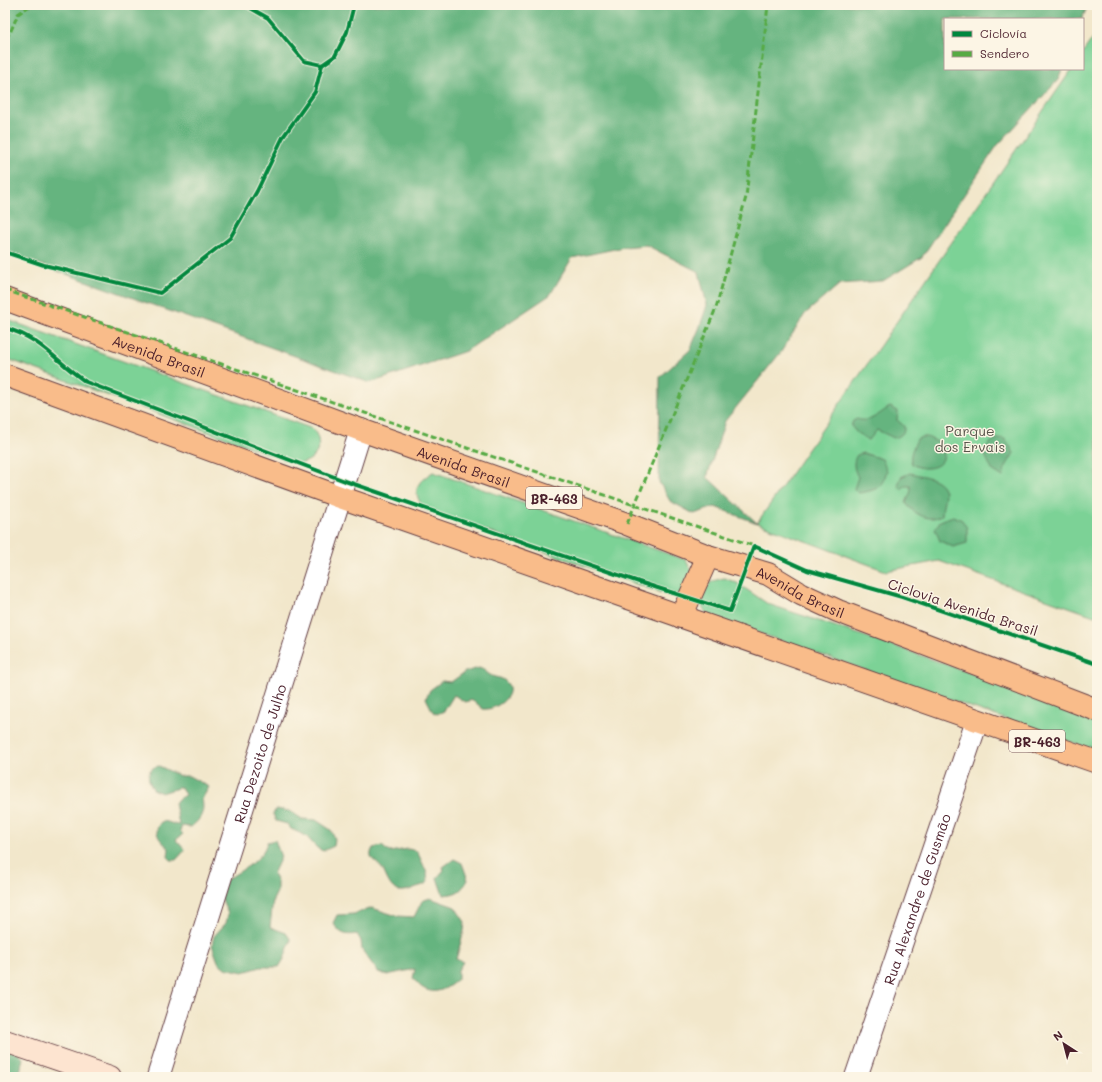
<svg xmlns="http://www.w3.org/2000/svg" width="1102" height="1082" font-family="Mali,sans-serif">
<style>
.green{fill:#7cd296;stroke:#637860}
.forest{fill:#65b47f;stroke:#586a55}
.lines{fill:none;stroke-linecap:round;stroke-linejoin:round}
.minor-casing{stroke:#633d43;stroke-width:24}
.secondary-casing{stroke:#633d43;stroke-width:24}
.primary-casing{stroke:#633d43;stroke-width:24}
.minor{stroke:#fff;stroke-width:22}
.secondary{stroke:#fde4d0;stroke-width:22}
.primary{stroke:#f9bc8a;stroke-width:22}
.quiet{stroke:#57aa44;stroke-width:3;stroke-dasharray:6 3;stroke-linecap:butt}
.cycleway-casing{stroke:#fcf5e5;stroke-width:6}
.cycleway{stroke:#00873e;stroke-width:4}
.labels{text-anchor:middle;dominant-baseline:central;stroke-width:3;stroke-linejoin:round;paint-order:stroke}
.shield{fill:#fcf5e5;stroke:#7f5f63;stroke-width:1}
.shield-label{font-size:13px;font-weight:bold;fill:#4a1f2b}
.street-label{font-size:14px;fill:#4a1f2b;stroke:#fcf5e5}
.park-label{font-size:14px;fill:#59554b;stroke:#fcf5e5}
</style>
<rect width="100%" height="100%" fill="#fcf5e5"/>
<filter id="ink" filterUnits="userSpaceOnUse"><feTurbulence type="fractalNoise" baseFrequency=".025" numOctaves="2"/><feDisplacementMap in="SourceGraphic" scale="8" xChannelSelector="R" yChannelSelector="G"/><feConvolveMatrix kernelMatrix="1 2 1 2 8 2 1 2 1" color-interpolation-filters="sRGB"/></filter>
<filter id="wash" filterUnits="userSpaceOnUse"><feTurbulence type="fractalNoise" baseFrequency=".012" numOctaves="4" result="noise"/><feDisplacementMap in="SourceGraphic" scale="16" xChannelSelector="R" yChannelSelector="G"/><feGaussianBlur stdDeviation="0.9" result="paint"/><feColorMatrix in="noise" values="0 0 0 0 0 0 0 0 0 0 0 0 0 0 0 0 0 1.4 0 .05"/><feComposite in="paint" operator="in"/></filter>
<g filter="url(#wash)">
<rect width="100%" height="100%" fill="#f2e7cb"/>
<g class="green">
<polygon points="1097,32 1097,617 939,561 886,571 757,523 1072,69 1083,69 1083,52"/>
<path d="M5,319L313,429C325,444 317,462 297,464L5,358Z"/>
<path d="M433,472L686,560L692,573L680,594L670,596L424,509C412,491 415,483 433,472Z"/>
<path d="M725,578L737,583L768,604L900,648L1097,718V751L707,615L699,600C707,585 708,581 725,578Z"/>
</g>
<g class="forest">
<polygon points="5,5 1088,5 1082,19 945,19 945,69 1062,69 1058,80 997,146 922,257 883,281 840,284 805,314 781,352 725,421 707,477 757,523 715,507 694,514 670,501 659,482 660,377 690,350 699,329 707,305 699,272 646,245 624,247 572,258 550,295 466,351 370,383 5,252"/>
<path d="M890,407L898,411L897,420L904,426C905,433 901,436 894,438L877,430L869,440L857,433L851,426L853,421L857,419C871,424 880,412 890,407Z"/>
<path d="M922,437H927L940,443C954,465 927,474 912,464C908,456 914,447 917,439Z"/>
<path d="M1003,438L1007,441L1014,453L1005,468L1003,477L992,470L984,453C987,443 993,439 1003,438Z"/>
<path d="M863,453L882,459L887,471C881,489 877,490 859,493L854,489L858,477C854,470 852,462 857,455Z"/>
<path d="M910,473C921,476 942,477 945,492C945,499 942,507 942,515C929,523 914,514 906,503L911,491L910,486H905L901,489L898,486L901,477Z"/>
<polygon points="953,516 962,520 967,528 967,543 953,547 940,541 935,529 940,521"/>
<path d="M479,668C485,669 487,674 492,676C496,678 500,677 504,680C520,693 496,711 483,709L473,700L465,702L454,695L444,711L437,714L433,712L426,698L430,690L442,681L451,682L465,672Z"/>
<path d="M159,766L180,776H189L209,787L202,799C205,812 201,819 191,827L182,826L180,831L183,834L176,840L185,850L176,860H171L168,857L169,848C160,841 152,832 161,822C168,820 172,825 179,825L175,803L178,799L185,795L181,787L162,793L154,790C147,781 145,768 159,766Z"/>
<polygon points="276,809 290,811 302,819 316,820 331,830 335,839 334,846 323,851 317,848 306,836 291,829 287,824 276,821 273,814"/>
<path d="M275,840L281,857L273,874L277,882V892L273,900L270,927L286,933L291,940L284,959L279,967H261L243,972L225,968L218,962L212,945L214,936L226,923L228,914L221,897L226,880C242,869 262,862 267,842Z"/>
<path d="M382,846L389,852L408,849L417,851L427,873L428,882C423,886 419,886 414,888C393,897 390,885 383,870C378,861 366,860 373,848Z"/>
<path d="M454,859L462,863L468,880C461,892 456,894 443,895L437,878L444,870L443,867Z"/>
<path d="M430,898L455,907L465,922L464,931L456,959L463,962L458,970V979C443,993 427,998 413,978L415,969L387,975L378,972L362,950L361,941L357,934C345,936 340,934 333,923L337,915L354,914L372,908L397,916L414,917L422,901Z"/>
<polygon points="5,1040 23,1058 20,1072 15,1077 5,1077"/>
</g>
</g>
<g filter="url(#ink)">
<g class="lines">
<defs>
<g id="minor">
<path id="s1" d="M158,1077L361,430"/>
<path id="s2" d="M856,1077L977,721"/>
</g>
<polyline id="secondary" points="5,1041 110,1077"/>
<g id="primary">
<path id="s3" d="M5,299L361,430L627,524L708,556L768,574L801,594L838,611L1097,710"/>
<polyline points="5,375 340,497 1097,762"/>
<polyline points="681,617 708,556"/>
</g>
</defs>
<use href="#minor" class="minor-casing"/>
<use href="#secondary" class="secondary-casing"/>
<use href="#primary" class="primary-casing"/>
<use href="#minor" class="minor"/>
<use href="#secondary" class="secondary"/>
<use href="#primary" class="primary"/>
<g class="quiet">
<polyline points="5,38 10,33 18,14 31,5"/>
<polyline points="5,290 754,546"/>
<polyline points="627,524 716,308 746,197 768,5"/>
</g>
<defs>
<g id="cycleway">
<polyline points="245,5 268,18 304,61 322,65 335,56 347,32 354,5"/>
<polyline points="5,252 44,265 160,293 230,238 257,191 283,137 315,92 322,65"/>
<path d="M5,328C40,337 58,363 86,382L345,481L639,582L730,611L754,546L807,570L902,597L1097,664"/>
</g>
</defs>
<use href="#cycleway" class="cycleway-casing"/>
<use href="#cycleway" class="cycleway"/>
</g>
</g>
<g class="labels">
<g class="shield">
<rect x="526" y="487" width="56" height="22" rx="3"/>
<rect x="1009" y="730" width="56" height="22" rx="3"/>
</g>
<g class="shield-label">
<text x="554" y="498">BR-463</text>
<text x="1037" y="741">BR-463</text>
</g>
<g class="street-label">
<text stroke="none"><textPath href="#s3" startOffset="164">Avenida Brasil</textPath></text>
<text stroke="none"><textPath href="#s3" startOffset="488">Avenida Brasil</textPath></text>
<text stroke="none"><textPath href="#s3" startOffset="848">Avenida Brasil</textPath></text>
<text transform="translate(963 607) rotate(18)">Ciclovia Avenida Brasil</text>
<text stroke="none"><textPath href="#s1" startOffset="339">Rua Dezoito de Julho</textPath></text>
<text stroke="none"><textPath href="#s2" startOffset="188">Rua Alexandre de Gusmão</textPath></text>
</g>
<g class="park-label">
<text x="970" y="430">Parque<tspan x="970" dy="16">dos Ervais</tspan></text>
</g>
</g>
<rect width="1102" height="1082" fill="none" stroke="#fcf5e5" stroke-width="20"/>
<rect x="944" y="18" width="140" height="52" fill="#fcf5e5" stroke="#b59f9b"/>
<rect x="952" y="31" width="20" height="6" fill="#00873e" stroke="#b59f9b"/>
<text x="980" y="38" font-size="12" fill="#4a1f2b">Ciclovía</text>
<rect x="952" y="51" width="20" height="6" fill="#57aa44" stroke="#b59f9b"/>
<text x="980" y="58" font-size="12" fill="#4a1f2b">Sendero</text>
<g transform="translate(1064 1044) rotate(324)" stroke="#fcf5e5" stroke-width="3" paint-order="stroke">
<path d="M0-3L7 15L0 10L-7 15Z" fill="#4a1f2b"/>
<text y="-6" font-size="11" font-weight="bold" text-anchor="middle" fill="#4a1f2b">N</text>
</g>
</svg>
